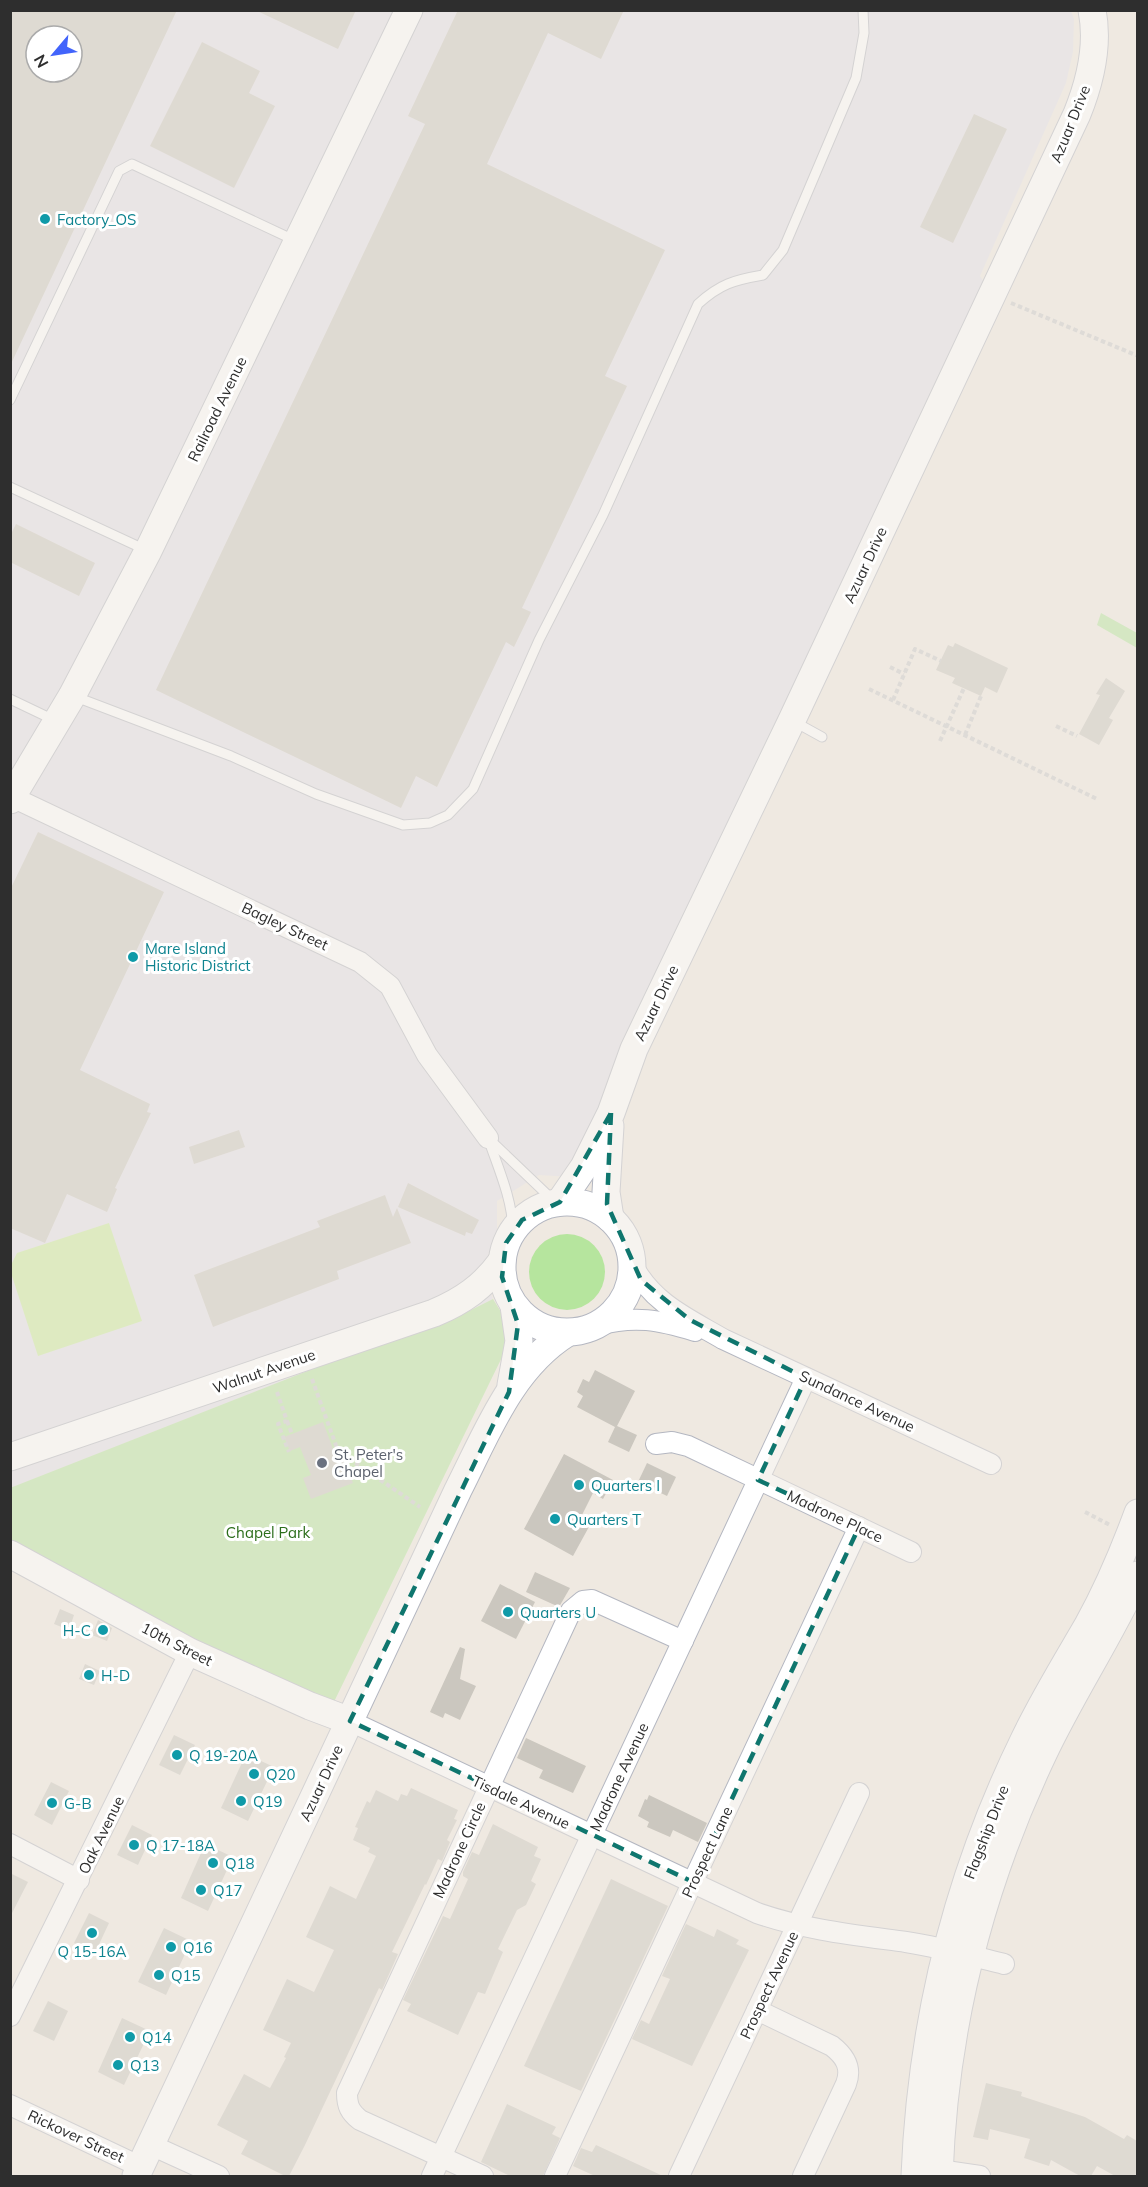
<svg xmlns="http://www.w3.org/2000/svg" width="1148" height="2187" font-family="Mulish,sans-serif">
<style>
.industrial{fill:#e3e1e8;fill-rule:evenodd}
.green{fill:#b6e59e}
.pitch{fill:#c9ec9a}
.building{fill:#cbc7bf;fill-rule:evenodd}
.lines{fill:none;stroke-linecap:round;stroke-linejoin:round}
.lane-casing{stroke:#b4b7c1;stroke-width:11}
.street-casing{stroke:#b4b7c1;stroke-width:22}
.secondary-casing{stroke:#b4b7c1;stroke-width:29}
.path{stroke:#c9c9c9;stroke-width:4;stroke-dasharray:4.5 3;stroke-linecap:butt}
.lane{stroke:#fff;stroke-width:9}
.street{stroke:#fff;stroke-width:20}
.secondary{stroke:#fff;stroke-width:27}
.marked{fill:none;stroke:#0f766e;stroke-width:4.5;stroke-dasharray:12 8;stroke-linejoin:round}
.culture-dot{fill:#0f9aa8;stroke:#fff;stroke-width:2}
.worship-dot{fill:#6b7280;stroke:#fff;stroke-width:2}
.labels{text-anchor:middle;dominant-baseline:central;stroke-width:6;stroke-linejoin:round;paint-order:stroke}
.street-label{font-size:15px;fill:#2e2e2e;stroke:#fff}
.culture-label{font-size:15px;fill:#0d838f;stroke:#fff;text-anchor:start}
.worship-label{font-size:15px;fill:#5b616d;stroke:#fff;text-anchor:start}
.park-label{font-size:15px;fill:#2c6e1b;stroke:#fff}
</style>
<rect width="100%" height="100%" fill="#efe9e1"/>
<path class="industrial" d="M11,11H1071L1074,19L1073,52L1066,83L980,276L993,295L589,1178L539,1175L497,1201V1235L482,1268L493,1299L465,1313L422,1326L11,1488ZM36,36H72V72H36Z"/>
<g class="green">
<polygon points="1101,613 1137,633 1137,648 1097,625"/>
<circle cx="567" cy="1272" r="38"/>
<polygon points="493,1299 506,1320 507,1347 331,1708 11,1546 10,1488 422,1326 465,1313"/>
</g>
<polygon class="pitch" points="109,1223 142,1321 38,1356 11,1273 11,1265 17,1253"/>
<g class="building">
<path d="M10,10H177L10,366ZM36,36H72V72H36Z"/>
<polygon points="255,10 356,10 338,49"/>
<polygon points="458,10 624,10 601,59 548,33 487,164 665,250 605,376 627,386 522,608 531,612 514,647 506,642 437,787 416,776 401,808 156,690 425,124 408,116"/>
<polygon points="202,42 260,71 249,93 275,106 234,188 150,146"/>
<polygon points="974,114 1007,129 953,243 920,227"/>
<polygon points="16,524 95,563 79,596 10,562 10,536"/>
<polygon points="955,643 1008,668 997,693 985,687 981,696 952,683 955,678 936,670 948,645 953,647"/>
<polygon points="1106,678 1125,691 1109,718 1113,720 1099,745 1079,734 1100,695 1096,694"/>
<polygon points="38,832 164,892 80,1070 150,1104 147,1112 151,1113 115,1188 117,1189 107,1212 67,1194 45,1243 10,1228 10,890"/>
<polygon points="239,1130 245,1147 194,1164 189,1147"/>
<polygon points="408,1183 479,1220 472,1234 466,1232 465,1236 398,1207"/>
<polygon points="385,1195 393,1217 397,1208 411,1243 337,1271 339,1279 213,1327 194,1275 320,1227 317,1221"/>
<polygon points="595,1370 635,1391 617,1426 637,1435 629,1452 608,1442 615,1427 577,1407 583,1396 577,1392 583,1379 589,1382"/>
<polygon points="323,1422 339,1465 345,1462 353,1483 311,1499 303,1478 311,1475 300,1447 290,1451 284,1437"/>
<polygon points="564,1454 613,1480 603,1499 593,1493 580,1519 590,1525 573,1556 524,1529"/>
<polygon points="647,1463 676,1477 667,1496 638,1482"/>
<polygon points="535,1572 570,1588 559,1607 526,1592"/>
<polygon points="500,1584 535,1602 516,1639 481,1621"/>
<polygon points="60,1609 74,1615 69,1630 54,1624"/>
<polygon points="98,1620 112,1628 107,1641 92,1635"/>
<polygon points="460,1647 465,1649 460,1679 476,1686 460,1720 445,1713 443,1718 430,1712"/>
<polygon points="85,1664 100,1671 94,1685 79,1679"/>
<polygon points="174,1735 195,1745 180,1775 159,1765"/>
<polygon points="526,1738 586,1766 573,1793 539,1778 543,1770 517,1758"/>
<polygon points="246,1754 274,1767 248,1821 221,1808"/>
<polygon points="51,1782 69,1791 52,1825 34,1815"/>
<polygon points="411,1788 458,1810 454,1819 457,1820 447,1840 450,1842 442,1861 438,1859 426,1885 425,1884 392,1952 398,1954 382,1990 379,1988 305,2145 289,2176 285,2176 241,2154 248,2141 217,2125 244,2074 270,2088 286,2058 284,2057 291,2043 263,2030 287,1979 314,1992 334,1950 306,1937 330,1886 356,1899 376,1856 368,1852 370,1848 353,1840 358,1828 355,1827 367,1801 370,1803 376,1790 398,1801 401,1794 407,1796"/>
<polygon points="649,1795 707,1823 698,1842 673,1830 670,1837 647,1827 649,1822 638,1816 645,1799 647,1800"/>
<polygon points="493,1824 538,1847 534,1856 541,1859 531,1881 536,1884 526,1905 517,1910 498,1949 503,1952 485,1994 478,1992 458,2035 407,2011 411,2004 403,2000 443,1916 450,1919 468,1879 463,1876 463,1872 472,1852 479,1855"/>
<polygon points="132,1825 152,1835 138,1865 117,1855"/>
<polygon points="205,1844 233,1857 208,1911 181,1898"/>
<polygon points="10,1873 28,1882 10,1917"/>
<polygon points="611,1879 668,1906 581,2091 524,2066"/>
<polygon points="89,1913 109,1923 95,1953 74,1943"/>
<polygon points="686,1924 714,1937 717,1929 739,1940 736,1944 749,1950 692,2066 632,2039 641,2020 649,2024 670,1979 662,1976"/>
<polygon points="164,1928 191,1941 166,1995 138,1982"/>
<polygon points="48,2001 68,2011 54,2041 33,2031"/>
<polygon points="122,2018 150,2031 124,2085 98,2072"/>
<polygon points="986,2083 1022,2092 1021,2096 1085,2117 1124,2139 1127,2135 1137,2141 1137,2176 1115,2176 1097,2166 1091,2176 1080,2176 1051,2160 1049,2166 1024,2158 1030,2139 990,2129 988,2140 973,2137"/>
<polygon points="507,2104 556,2127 552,2134 560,2138 543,2176 510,2176 481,2162"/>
<polygon points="596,2145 663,2176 595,2176 573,2166 581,2148 592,2152"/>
</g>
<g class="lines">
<defs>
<g id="lane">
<polyline points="10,400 119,171 132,164 294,240"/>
<polyline points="10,487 146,550"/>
<path d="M76,697L231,756L316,794L403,825L430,823L448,815L473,789L539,640L603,515L698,304C720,284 734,280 763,275L783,250L856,78L864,33L863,10"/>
<polyline points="10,699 54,720"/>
<polyline points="793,721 822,737"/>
<path d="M488,1138C498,1168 512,1198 513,1230"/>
<polyline points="490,1140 556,1203"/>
</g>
<g id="street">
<polyline points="10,796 360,962 390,986 427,1055 488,1138"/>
<path d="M632,1264C652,1303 687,1318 723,1339L991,1464"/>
<path d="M598,1325C635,1315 659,1320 695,1331"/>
<polyline points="656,1444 672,1442 688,1446 911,1552"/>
<path d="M350,1721L757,1913C806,1930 855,1935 906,1942C939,1947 972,1956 1004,1964"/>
<polyline points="10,1844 79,1880"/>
<path d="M757,2010L832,2046C846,2057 852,2068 846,2084L803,2176"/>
<polyline points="10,2016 190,1652"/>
<polyline points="10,2105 141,2167"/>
<polyline points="151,2145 219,2176"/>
<polyline points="939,2170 980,2176"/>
<polyline points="432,2176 806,1378"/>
<path d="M483,2176L360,2120C350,2112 347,2106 347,2093L571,1611L583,1601L592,1600L683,1641"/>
<polyline points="555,2176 859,1527"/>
<polyline points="679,2176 859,1793"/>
</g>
<g id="secondary">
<polyline points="10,800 72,696 148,551 409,10"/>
<polyline points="610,1126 606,1192 610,1218"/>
<circle cx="567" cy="1267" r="65"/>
<path d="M560,1202L584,1167L611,1113L634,1049L792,720L1077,114C1090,82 1099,45 1092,10"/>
<polyline points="511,1385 519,1341 514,1306"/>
<path d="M10,1457L434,1313C463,1301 484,1286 502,1261"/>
<polyline points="10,1554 190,1652 310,1706 350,1721"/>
<path d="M136,2176L458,1490C487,1433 511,1368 567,1333"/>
<path d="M915,2176C921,2024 957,1877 1024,1740C1043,1700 1066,1663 1088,1625C1108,1589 1124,1551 1138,1513"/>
<path d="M939,2176C944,2028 980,1886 1044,1752C1073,1691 1110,1636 1138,1575"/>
</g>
</defs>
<use href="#lane" class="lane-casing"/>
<use href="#street" class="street-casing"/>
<use href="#secondary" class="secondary-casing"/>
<g class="path">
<polyline points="1011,303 1138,356"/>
<polyline points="890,667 904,674"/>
<polyline points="869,689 1097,799"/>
<polyline points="893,700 915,649 941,661"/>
<polyline points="1056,726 1077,736"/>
<polyline points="965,735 981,696"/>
<polyline points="940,741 964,688"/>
<polyline points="312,1379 338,1451 420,1507"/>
<polyline points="277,1392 287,1421 278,1424 289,1452"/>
<polyline points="287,1421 292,1434"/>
<polyline points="339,1452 343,1463"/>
<polyline points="1085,1512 1110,1525"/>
</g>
<use href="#lane" class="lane"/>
<use href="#street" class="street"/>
<use href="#secondary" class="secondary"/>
</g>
<path d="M0 0H1148V2187H0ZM611,1113L607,1204L641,1280L690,1320L806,1378L758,1480L859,1527L693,1882L350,1721L509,1392L518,1324L502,1277L506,1243L522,1220L560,1202Z" fill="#efe9e1" fill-opacity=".55" fill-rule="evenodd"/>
<path class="marked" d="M611,1113L607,1204L641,1280L690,1320L806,1378L758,1480L859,1527L693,1882L350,1721L509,1392L518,1324L502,1277L506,1243L522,1220L560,1202Z"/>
<g class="culture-dot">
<circle cx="45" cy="219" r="6"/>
<circle cx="133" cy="957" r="6"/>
<circle cx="579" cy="1485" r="6"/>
<circle cx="555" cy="1519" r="6"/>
<circle cx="508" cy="1612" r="6"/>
<circle cx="103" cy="1630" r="6"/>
<circle cx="89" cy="1675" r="6"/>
<circle cx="177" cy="1755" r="6"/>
<circle cx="254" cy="1774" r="6"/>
<circle cx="241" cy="1801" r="6"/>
<circle cx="52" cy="1803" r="6"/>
<circle cx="134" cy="1845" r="6"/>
<circle cx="213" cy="1863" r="6"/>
<circle cx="201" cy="1890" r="6"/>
<circle cx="92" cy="1933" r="6"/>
<circle cx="171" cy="1947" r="6"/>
<circle cx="159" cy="1975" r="6"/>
<circle cx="130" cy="2037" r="6"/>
<circle cx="118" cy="2065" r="6"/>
</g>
<circle class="worship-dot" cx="322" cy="1463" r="6"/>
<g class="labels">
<g class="street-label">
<text transform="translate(1070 124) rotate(-68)">Azuar Drive</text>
<text transform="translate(217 409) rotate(-64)">Railroad Avenue</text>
<text transform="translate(865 565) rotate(-65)">Azuar Drive</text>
<text transform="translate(285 926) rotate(25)">Bagley Street</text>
<text transform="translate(656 1003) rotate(-64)">Azuar Drive</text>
<text transform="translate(264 1371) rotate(-19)">Walnut Avenue</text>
<text transform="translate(857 1401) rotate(25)">Sundance Avenue</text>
<text transform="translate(835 1516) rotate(25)">Madrone Place</text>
<text transform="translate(177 1644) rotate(27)">10th Street</text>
<text transform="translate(619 1777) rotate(-65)">Madrone Avenue</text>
<text transform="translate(321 1783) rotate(-65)">Azuar Drive</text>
<text transform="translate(521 1802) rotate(25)">Tisdale Avenue</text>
<text transform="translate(986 1832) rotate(-69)">Flagship Drive</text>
<text transform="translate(101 1835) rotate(-64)">Oak Avenue</text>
<text transform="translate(459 1850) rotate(-65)">Madrone Circle</text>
<text transform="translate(707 1852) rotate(-65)">Prospect Lane</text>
<text transform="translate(769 1985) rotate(-65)">Prospect Avenue</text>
<text transform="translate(76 2136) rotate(25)">Rickover Street</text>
</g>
<g class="culture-label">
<text x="57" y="219">Factory_OS</text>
<text x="145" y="948">Mare Island<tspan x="145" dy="17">Historic District</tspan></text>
<text x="591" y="1485">Quarters I</text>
<text x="567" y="1519">Quarters T</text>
<text x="520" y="1612">Quarters U</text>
<text x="91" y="1630" text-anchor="end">H-C</text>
<text x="101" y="1675">H-D</text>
<text x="189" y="1755">Q 19-20A</text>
<text x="266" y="1774">Q20</text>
<text x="253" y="1801">Q19</text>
<text x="64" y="1803">G-B</text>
<text x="146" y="1845">Q 17-18A</text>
<text x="225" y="1863">Q18</text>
<text x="213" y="1890">Q17</text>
<text x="183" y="1947">Q16</text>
<text x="92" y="1951" text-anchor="middle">Q 15-16A</text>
<text x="171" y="1975">Q15</text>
<text x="142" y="2037">Q14</text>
<text x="130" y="2065">Q13</text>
</g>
<g class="worship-label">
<text x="334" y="1454">St. Peter's<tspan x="334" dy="17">Chapel</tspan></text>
</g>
<g class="park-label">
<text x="268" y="1532">Chapel Park</text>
</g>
</g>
<rect width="1148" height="2187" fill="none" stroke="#2e2e2e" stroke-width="24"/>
<g transform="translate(54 54) rotate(241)"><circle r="28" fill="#ffffff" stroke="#ababab" stroke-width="1.5"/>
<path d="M0-4.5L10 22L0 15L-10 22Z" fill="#4264fb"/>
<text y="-9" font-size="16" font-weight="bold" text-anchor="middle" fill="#2e2e2e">N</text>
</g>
</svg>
